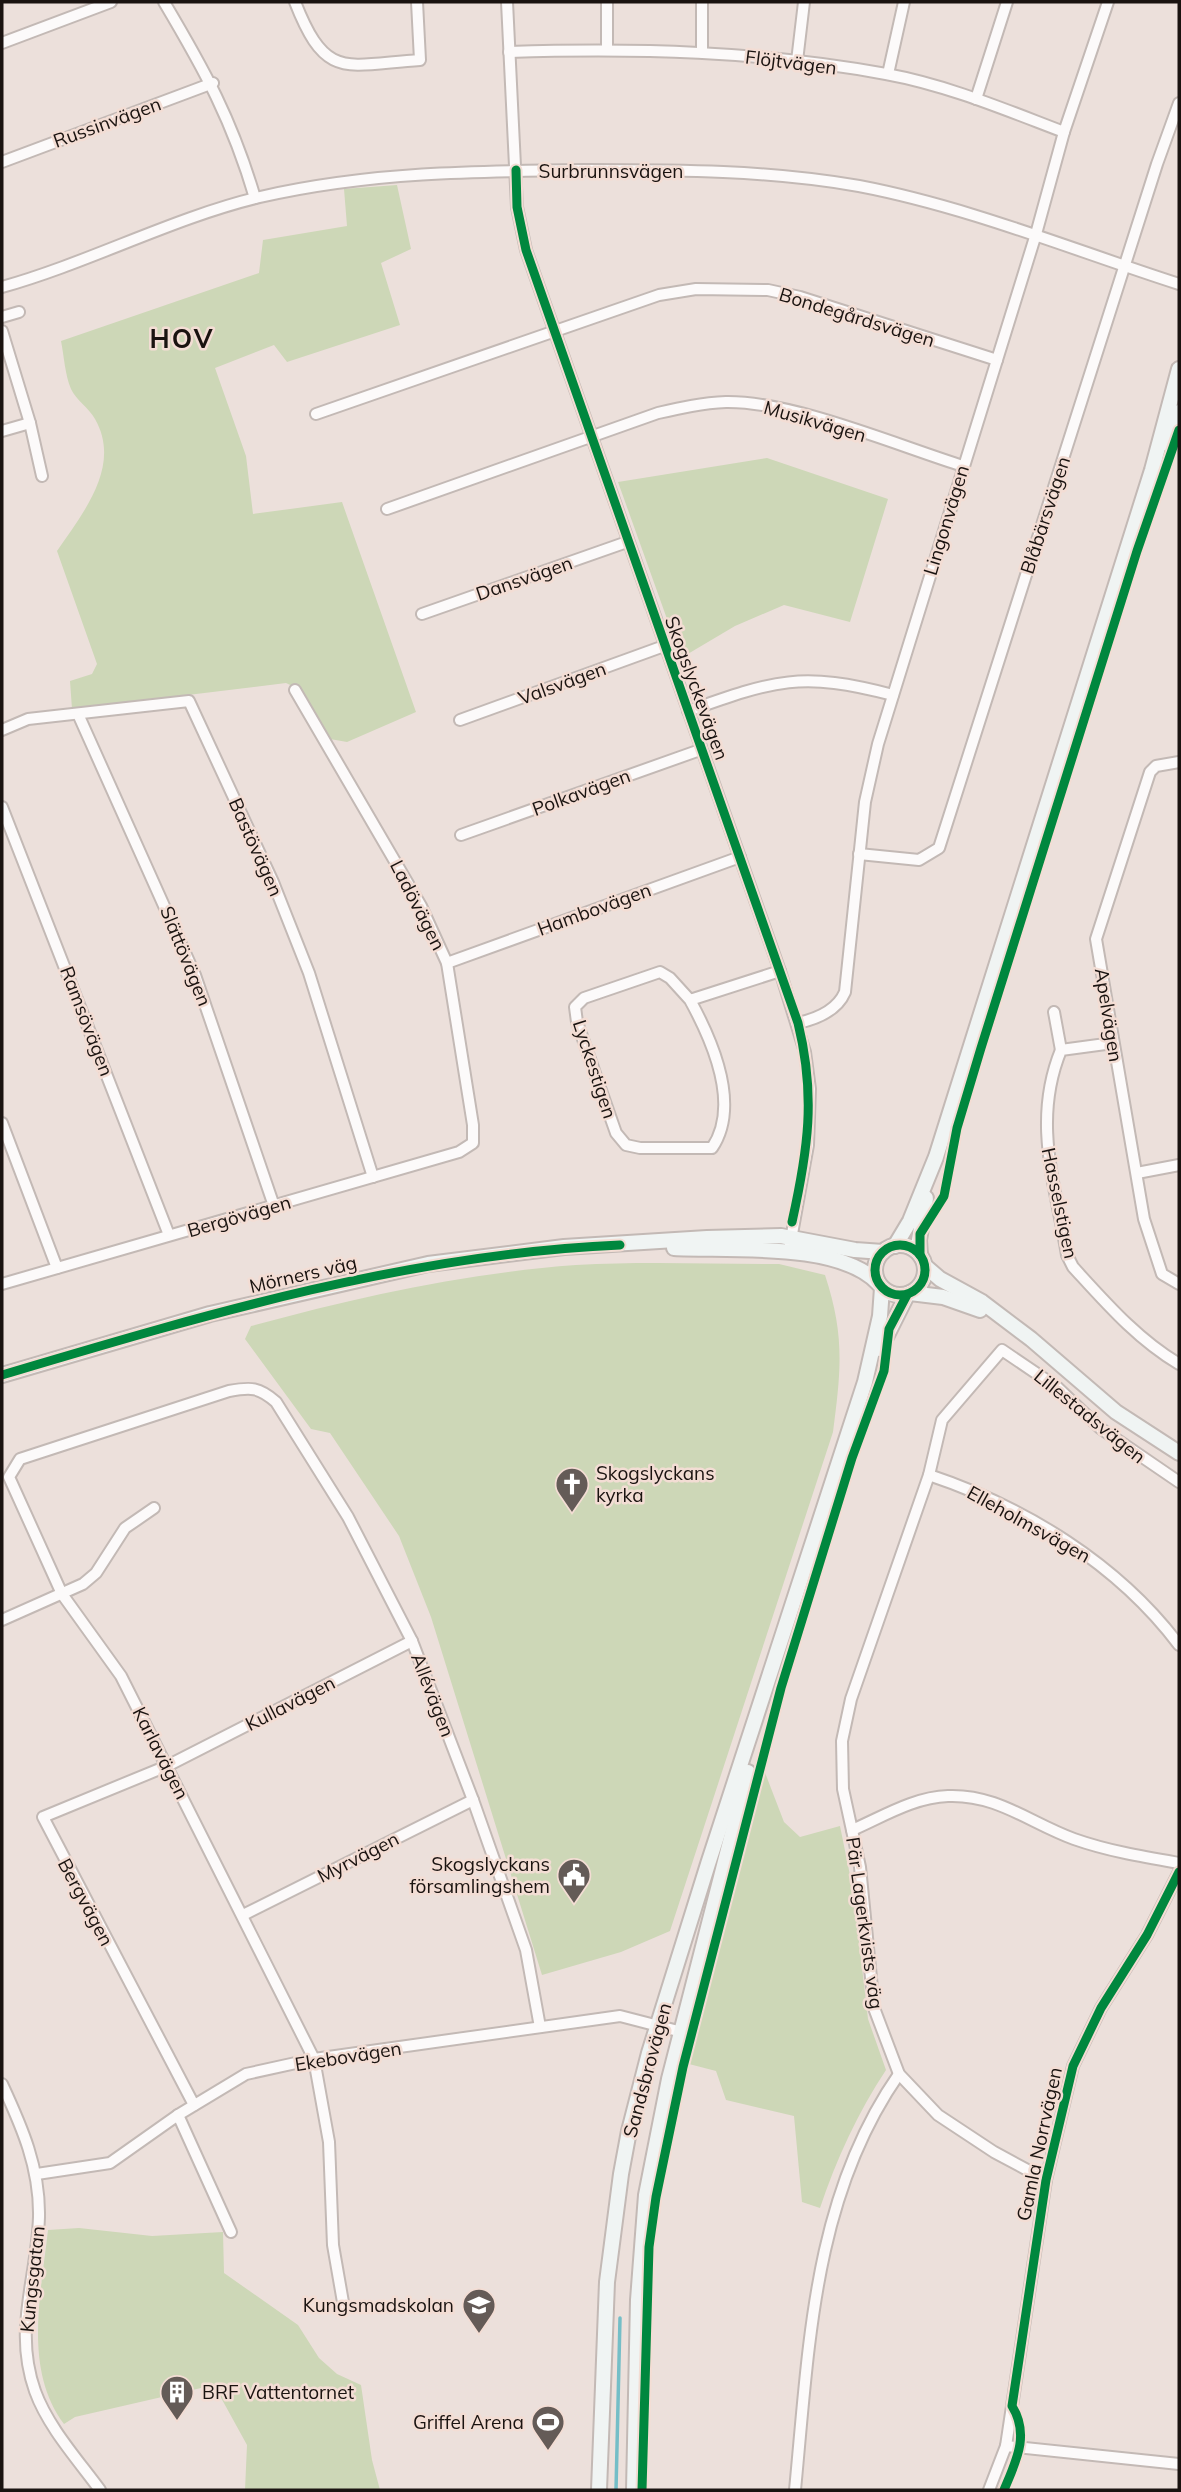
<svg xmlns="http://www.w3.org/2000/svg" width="1181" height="2492" font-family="Mulish,sans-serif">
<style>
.green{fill:#cdd7b7}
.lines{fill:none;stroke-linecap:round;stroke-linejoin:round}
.stream{stroke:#74bec7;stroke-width:3.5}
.street-casing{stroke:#c3b9b5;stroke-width:14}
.secondary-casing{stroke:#c3b9b5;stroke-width:18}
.street{stroke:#fcfafa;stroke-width:10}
.secondary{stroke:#f0f4f3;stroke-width:14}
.cycleway-casing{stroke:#f3ddd4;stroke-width:13}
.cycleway{stroke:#00873e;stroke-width:9}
.labels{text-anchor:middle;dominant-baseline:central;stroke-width:5;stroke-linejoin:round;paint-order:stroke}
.street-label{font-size:19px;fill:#1a1310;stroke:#f3ddd4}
.poi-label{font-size:19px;fill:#1a1310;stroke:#f3ddd4;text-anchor:end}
.district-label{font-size:26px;font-weight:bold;letter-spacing:2px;fill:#1a1310;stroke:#f3ddd4}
</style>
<rect width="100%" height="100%" fill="#ece0db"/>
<g class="green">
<path d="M397,185L411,249L381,263L400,325L287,362L274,345L215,368L246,456L253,514L342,502L416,712L347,742L330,739L303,691L286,683L72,709L70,681L92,674L97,664L57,551C83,513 122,466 95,419C89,408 76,400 71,389C65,375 64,356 61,341L259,273L263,240L347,226L344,189Z"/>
<polygon points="767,458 888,499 850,622 784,605 735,626 681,658 618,482"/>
<path d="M779,1264L825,1275C845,1336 841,1370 833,1432L670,1931L621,1952L542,1975L431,1617L399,1536L330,1433L311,1429L245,1339L251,1326C357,1297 466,1273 576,1265C643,1261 711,1264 779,1264Z"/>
<path d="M764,1770L784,1822L800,1837L840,1826L853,1890L868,2019L886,2070C858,2112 836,2160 820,2208L802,2202L794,2116L726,2100L716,2071L689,2064Z"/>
<path d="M79,2228L152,2236L223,2232L224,2273L298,2325L319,2358L337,2374L361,2385L372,2460L380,2490H245L247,2445L214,2385L75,2417L64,2424C23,2369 41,2294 48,2230Z"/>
</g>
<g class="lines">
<polyline class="stream" points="616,2490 620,2318"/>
<defs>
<g id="street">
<path d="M164,2C205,71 232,120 255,198"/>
<path d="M295,2C326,81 345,65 420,60L417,2"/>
<polyline points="507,2 517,207 526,250 780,971 805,1052 810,1089 808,1145 790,1245"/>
<polyline points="607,2 607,49"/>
<polyline points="2,43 111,2"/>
<path d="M509,52C637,48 760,51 886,74C947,85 1006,110 1064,132"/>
<polyline points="702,52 702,2"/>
<polyline points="797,61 804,2"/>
<polyline points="888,74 904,2"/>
<polyline points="976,99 1007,2"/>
<polyline points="2,162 213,83"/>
<path d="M2,287C88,263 175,217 260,197C368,172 476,171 586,170C678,170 769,170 859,186C969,207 1073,250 1179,284"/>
<polyline points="2,317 19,312"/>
<polyline points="2,331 30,423 42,476"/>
<polyline points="316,414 659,295 696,289 768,290 800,297 997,360"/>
<polyline points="2,431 30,423"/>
<path d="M387,509L658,413C680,408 702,403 726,402C793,401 896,445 963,466"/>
<polyline points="422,614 627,542"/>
<path d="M688,711C775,680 801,671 893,695"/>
<polyline points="78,714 195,975 274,1206"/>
<polyline points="460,720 664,646"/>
<polyline points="2,730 28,719 189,701 273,882 309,973 373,1177"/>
<polyline points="1179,762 1156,766 1150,772 1096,939 1144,1219 1162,1274 1179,1284"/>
<polyline points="2,807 169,1235"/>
<polyline points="461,835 700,750"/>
<polyline points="859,854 919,860 939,848 1157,164 1179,103"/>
<polyline points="447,963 740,857"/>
<path d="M690,1000C712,1040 741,1105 712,1148H640L626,1145L616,1133L577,1022L575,1007L584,998L660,972L670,978L690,1000L780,971"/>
<polyline points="1054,1012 1061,1050"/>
<path d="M798,1023C816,1019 837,1011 845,992L865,802L878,744L1036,234L1064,132L1108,2"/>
<path d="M1113,1043L1061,1050C1032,1121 1055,1183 1067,1255L1073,1267C1106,1303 1137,1339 1179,1364"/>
<polyline points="2,1123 57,1268"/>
<polyline points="1137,1173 1179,1165"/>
<polyline points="2,1284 459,1152 473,1143 473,1125 447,963 421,906 295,690"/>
<path d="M929,1475C1025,1507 1118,1564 1179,1645"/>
<polyline points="2,1620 83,1584 96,1573 125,1528 154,1508"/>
<path d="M852,1830C882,1817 914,1797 948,1796C997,1794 1030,1823 1074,1839C1108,1851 1144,1857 1179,1863"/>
<polyline points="243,1915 473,1800"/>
<path d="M2,2084C22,2127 40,2168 39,2217C37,2279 13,2329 35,2391C48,2427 78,2460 100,2490"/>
<polyline points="194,2105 43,1817 167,1766 412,1641"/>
<polyline points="178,2115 231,2232"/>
<polyline points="37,2174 110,2163 178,2115 246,2074 314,2059 620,2016 682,2032"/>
<polyline points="1046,2180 994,2152 938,2115 899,2074 874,2008 860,1867 843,1789 842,1741 851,1699 929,1475 942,1420 1002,1350 1058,1388 1100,1428 1179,1482"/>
<path d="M344,2308L333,2245L329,2142L314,2059L121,1676L62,1594L9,1477L20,1459L229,1391C251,1387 259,1387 276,1402L348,1517L412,1641L473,1800L526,1950L540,2027"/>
<polyline points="1006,2446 1179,2464"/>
<path d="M795,2490C809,2346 813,2197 899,2074"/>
<polyline points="989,2490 1006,2446 1046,2180 1073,2066 1101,2008 1147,1935 1179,1872"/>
</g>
<g id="secondary">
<polyline points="1165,443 1179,412"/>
<circle cx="900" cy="1270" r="25"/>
<polyline points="895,1246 910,1221 936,1157 1152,470 1179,369"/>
<path d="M674,1248C728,1251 840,1241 879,1284"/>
<polyline points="920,1255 919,1240 926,1198"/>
<polyline points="925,1266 940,1279 982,1302 1031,1339 1116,1412 1179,1453"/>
<polyline points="910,1293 943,1297 980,1310"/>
<polyline points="880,1349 907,1295"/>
<polyline points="2,1375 210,1314 428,1264 564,1247 707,1238 781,1236 855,1250 883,1252"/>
<polyline points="599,2490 607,2282 621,2174 629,2131 649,2053 708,1864 865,1382 880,1316 882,1288"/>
<polyline points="634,2490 638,2300 646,2195 669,2079 748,1772"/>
</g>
</defs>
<use href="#street" class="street-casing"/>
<use href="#secondary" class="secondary-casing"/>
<use href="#street" class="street"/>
<use href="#secondary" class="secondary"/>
<defs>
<g id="cycleway">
<path d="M516,170L517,207L526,250L798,1023C816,1096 808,1150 792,1222"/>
<circle cx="900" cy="1270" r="25"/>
<polyline points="920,1255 920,1234 944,1196 957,1128 981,1048 1137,551 1179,430"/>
<path d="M2,1375C204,1315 407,1254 620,1245"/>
<polyline points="642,2490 649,2247 656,2197 683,2067 781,1688 852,1458 884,1371 889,1329 907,1295"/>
<path d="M1004,2490C1016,2461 1030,2435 1012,2406L1046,2180L1073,2066L1101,2008L1147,1935L1179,1872"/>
</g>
</defs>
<use href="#cycleway" class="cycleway-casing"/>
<use href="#cycleway" class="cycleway"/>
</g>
<defs>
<symbol id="church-pin" viewBox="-11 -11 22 30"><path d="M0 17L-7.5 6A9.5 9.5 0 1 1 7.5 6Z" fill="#645b57" stroke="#f3ddd4"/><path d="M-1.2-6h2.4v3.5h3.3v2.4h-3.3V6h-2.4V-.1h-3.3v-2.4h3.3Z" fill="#fff"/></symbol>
<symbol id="civic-pin" viewBox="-11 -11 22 30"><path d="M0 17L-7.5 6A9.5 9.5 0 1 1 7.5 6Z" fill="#645b57" stroke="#f3ddd4"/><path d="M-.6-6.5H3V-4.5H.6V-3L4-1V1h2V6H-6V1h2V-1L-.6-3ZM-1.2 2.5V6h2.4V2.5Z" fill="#fff"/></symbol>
<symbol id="school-pin" viewBox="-11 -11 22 30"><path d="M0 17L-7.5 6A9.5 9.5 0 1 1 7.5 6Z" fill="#645b57" stroke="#f3ddd4"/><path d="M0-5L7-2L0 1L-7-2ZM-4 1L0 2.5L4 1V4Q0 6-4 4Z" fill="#fff"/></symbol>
<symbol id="building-pin" viewBox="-11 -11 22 30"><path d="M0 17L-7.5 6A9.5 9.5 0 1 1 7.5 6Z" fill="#645b57" stroke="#f3ddd4"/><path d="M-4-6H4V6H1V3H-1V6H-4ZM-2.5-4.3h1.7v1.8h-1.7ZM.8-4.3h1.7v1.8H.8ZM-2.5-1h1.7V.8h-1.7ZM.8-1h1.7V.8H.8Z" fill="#fff"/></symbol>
<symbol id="stadium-pin" viewBox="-11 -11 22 30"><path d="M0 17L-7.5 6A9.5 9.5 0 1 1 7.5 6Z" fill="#645b57" stroke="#f3ddd4"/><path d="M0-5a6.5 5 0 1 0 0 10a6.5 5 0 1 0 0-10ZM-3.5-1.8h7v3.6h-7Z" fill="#fff"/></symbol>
</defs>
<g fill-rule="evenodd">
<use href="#church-pin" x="553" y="1465" width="38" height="52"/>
<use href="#civic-pin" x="555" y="1856" width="38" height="52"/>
<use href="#school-pin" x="460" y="2286" width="38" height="52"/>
<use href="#building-pin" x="158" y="2373" width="38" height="52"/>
<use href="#stadium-pin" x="529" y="2403" width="38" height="52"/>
</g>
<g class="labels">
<g class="street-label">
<text transform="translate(791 62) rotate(7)">Flöjtvägen</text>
<text transform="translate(107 122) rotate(-20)">Russinvägen</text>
<text x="611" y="171">Surbrunnsvägen</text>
<text transform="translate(857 317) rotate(17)">Bondegårdsvägen</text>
<text transform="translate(815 421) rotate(16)">Musikvägen</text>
<text transform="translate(1045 515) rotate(-72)">Blåbärsvägen</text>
<text transform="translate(946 520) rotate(-73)">Lingonvägen</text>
<text transform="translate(524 578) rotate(-19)">Dansvägen</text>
<text transform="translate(562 683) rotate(-20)">Valsvägen</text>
<text transform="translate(697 688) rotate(70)">Skogslyckevägen</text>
<text transform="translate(581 792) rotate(-20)">Polkavägen</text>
<text transform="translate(256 847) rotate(66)">Bastövägen</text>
<text transform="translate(418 905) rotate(63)">Ladövägen</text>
<text transform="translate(594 909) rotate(-20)">Hambovägen</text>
<text transform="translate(186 956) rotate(68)">Slättövägen</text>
<text transform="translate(1109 1015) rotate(81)">Apelvägen</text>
<text transform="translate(87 1021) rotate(69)">Ramsövägen</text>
<text transform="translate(595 1069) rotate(72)">Lyckestigen</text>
<text transform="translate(1060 1203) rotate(78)">Hasselstigen</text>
<text transform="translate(239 1216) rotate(-16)">Bergövägen</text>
<text transform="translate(303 1274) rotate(-13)">Mörners väg</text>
<text transform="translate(1090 1416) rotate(39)">Lillestadsvägen</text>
<text transform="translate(1029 1524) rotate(29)">Elleholmsvägen</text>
<text transform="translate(433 1695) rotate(69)">Allévägen</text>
<text transform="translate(290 1703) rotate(-27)">Kullavägen</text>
<text transform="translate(161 1753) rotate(63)">Karlavägen</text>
<text transform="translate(358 1857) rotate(-27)">Myrvägen</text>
<text transform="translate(86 1902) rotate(62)">Bergvägen</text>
<text transform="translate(865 1923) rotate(82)">Pär Lagerkvists väg</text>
<text transform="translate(348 2056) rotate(-9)">Ekebovägen</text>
<text transform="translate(647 2070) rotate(-75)">Sandsbrovägen</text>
<text transform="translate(1039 2144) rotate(-78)">Gamla Norrvägen</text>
<text transform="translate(32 2279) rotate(-84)">Kungsgatan</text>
</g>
<g class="poi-label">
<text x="596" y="1473" text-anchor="start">Skogslyckans<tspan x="596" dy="22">kyrka</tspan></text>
<text x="550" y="1864">Skogslyckans<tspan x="550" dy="22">församlingshem</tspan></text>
<text x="454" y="2305">Kungsmadskolan</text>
<text x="202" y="2392" text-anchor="start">BRF Vattentornet</text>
<text x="524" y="2422">Griffel Arena</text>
</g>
<g class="district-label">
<text x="182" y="338">HOV</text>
</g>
</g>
<rect width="1181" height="2492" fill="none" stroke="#1a1310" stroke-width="7"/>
</svg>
